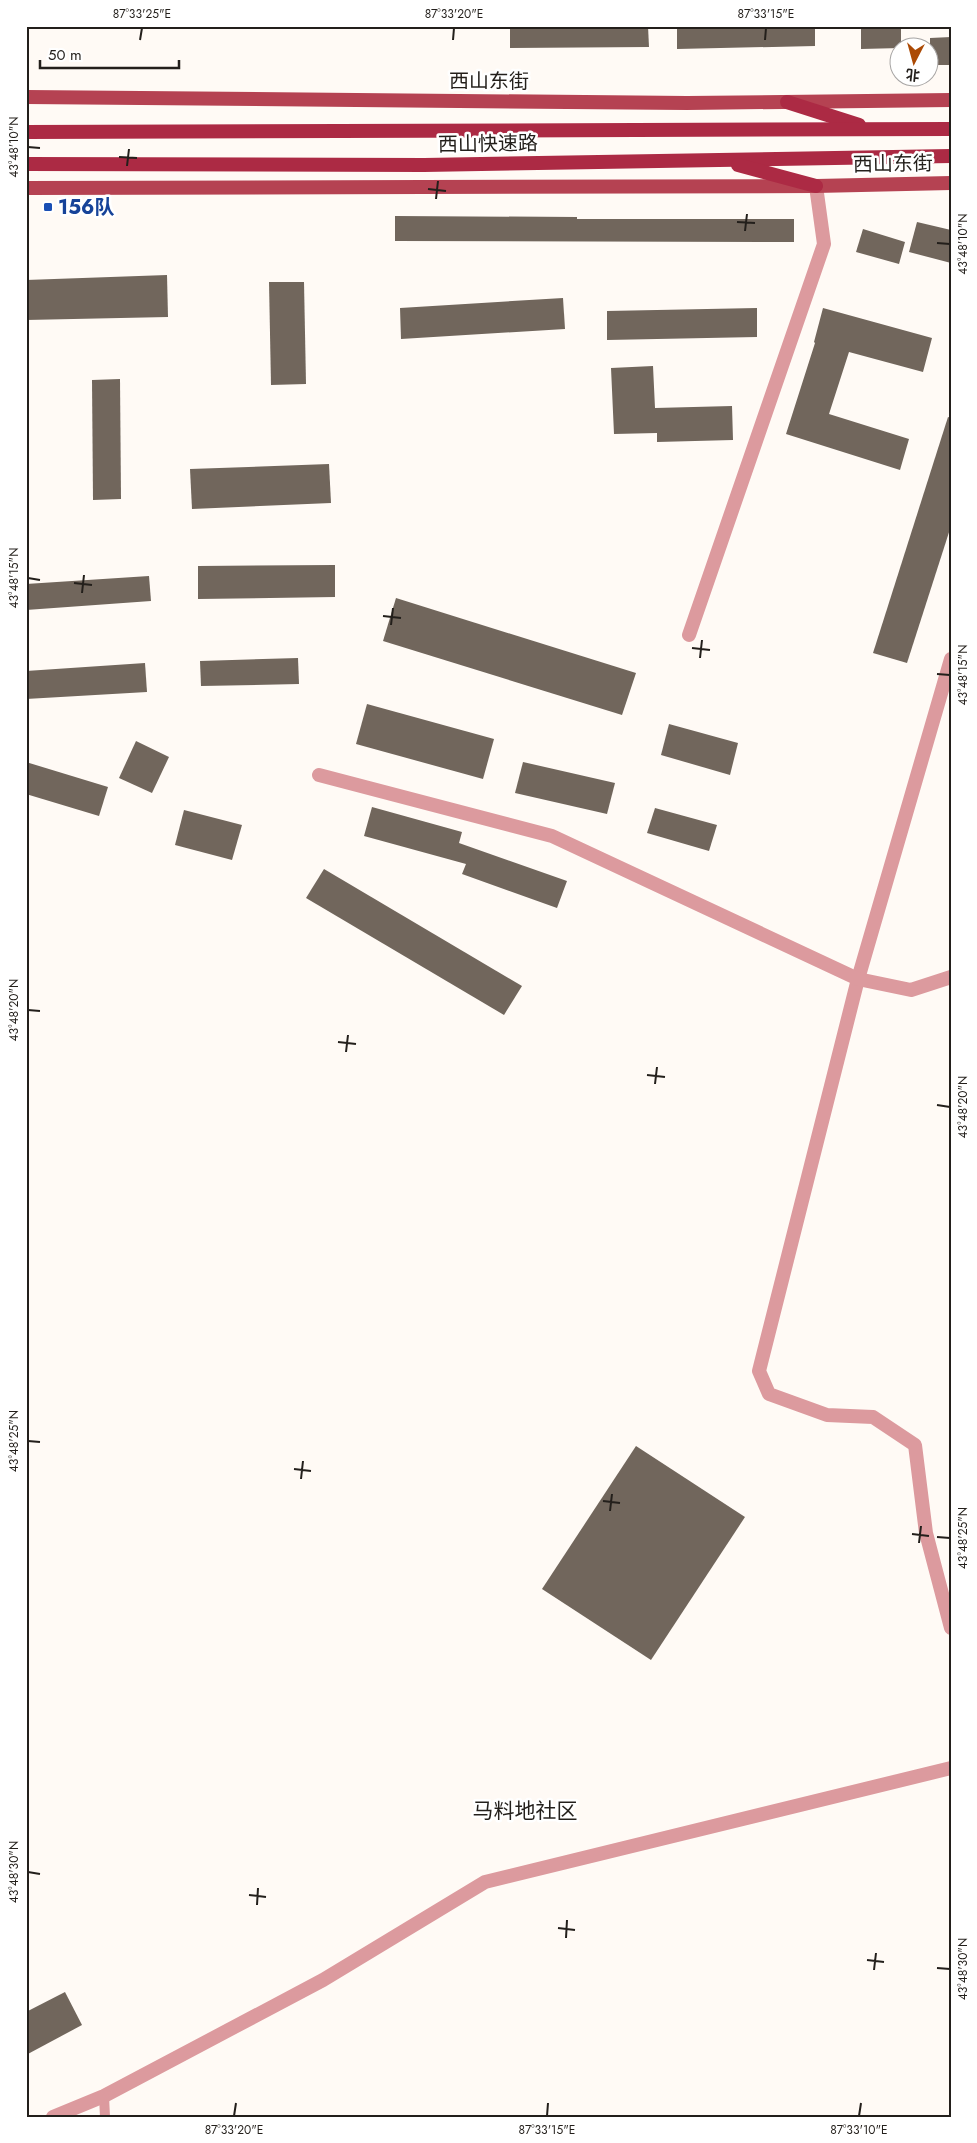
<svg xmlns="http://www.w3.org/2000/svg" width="977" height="2143" font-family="Jost,'Noto Sans SC',sans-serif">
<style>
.building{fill:#71665c}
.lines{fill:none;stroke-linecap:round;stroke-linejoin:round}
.service{stroke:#dc9a9e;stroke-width:10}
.minor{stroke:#dc9a9e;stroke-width:14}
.primary{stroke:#b54252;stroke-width:14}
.trunk{stroke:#ac2a44;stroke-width:14}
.ticks{fill:none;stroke:#231f1b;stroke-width:2}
.transit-dot{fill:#1a4fb4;stroke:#fff;stroke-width:2}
.labels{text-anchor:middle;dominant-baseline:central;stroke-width:5;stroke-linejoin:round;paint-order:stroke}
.street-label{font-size:20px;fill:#231f1b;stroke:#fff}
.transit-label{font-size:20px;font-weight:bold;fill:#164399;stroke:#fff;text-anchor:start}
.neighbourhood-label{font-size:21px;fill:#231f1b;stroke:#fff}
.neatline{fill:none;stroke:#231f1b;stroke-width:2}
.ticks-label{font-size:12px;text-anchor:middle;fill:#231f1b}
</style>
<rect width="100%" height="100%" fill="#fffaf5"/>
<g class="building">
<polygon points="510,26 648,26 649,47 510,48"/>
<polygon points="677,26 815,26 815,46 677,49"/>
<polygon points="861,26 901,26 901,48 861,49"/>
<polygon points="951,37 951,65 930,65 930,38"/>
<polygon points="395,216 577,217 577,219 794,219 794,242 395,241"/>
<polygon points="917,222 951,230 951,263 909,252"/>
<polygon points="863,229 905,242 899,264 856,252"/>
<polygon points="167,275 168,317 26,320 26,280"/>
<polygon points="269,282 304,282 306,384 271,385"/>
<polygon points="563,298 565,329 401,339 400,308"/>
<polygon points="757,308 757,337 607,340 607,311"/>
<polygon points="823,308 932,338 923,372 849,352 829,414 909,439 900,470 786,434 815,343 814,342"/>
<polygon points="653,366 655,408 732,406 733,440 657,442 657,433 614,434 611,368"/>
<polygon points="120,379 121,499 93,500 92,380"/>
<polygon points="948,417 951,418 951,526 907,663 873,653"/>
<polygon points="329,464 331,503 192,509 190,469"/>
<polygon points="335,565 335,597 198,599 198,566"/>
<polygon points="149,576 151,601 26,610 26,584"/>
<polygon points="396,598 636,673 622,715 383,641"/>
<polygon points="298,658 299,684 201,686 200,661"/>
<polygon points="145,663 147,692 26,699 26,671"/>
<polygon points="367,704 494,739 483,779 356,744"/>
<polygon points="669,724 738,743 730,775 661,755"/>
<polygon points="136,741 169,757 152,793 119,778"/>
<polygon points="26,762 108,787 99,816 26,794"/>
<polygon points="523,762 615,783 607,814 515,793"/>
<polygon points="372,807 462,832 459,843 567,881 557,908 462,874 466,864 364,836"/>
<polygon points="655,808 717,825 709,851 647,833"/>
<polygon points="184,810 242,825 232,860 175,845"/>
<polygon points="324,869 522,986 504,1015 306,898"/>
<polygon points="636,1446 745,1517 651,1660 542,1589"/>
<polygon points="65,1992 82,2025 26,2055 26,2012"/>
</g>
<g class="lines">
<polyline class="service" points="104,2096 105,2117"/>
<g class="minor">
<polyline points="689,635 824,244 816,186"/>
<polyline points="951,659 858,979 759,1371 769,1394 827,1415 873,1417 915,1445 926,1533 951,1628"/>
<polyline points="319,775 552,836 858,979 911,990 951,977"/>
<polyline points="53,2117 104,2096 323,1980 485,1882 951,1768"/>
</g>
<g class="primary">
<polyline points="26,97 687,103 951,100"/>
<polyline points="26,188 816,186 951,183"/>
</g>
<g class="trunk">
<polyline points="787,102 859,125"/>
<polyline points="26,132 951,129"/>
<polyline points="26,164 424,165 951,156"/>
<polyline points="738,165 816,186"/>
</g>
</g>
<path class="ticks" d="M140,40L142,28M453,40L454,28M765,40L766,28M28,147L40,148M119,157L137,158M127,166L129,149M428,189L446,191M436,199L438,181M737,222L755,223M745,231L747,214M937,243L950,244M28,578L40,580M74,583L92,585M82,593L84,575M383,616L401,618M391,625L393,608M692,648L710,650M700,658L702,640M937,674L950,675M28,1010L40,1011M338,1042L356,1044M346,1052L348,1035M647,1075L665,1077M655,1084L657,1067M937,1105L950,1107M28,1441L40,1442M294,1469L311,1471M301,1479L303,1461M603,1501L620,1503M610,1511L612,1494M912,1534L929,1536M937,1537L950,1538M919,1543L921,1526M28,1872L40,1874M249,1895L266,1897M257,1905L258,1888M558,1928L575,1930M566,1938L567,1920M867,1960L884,1962M937,1968L950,1969M874,1970L876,1953M234,2116L236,2103M547,2116L548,2103M859,2116L861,2103"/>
<rect class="transit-dot" x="43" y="202" width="10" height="10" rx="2.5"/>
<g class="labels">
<g class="street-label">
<text x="489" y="81">西山东街</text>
<text transform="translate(488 144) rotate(-1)">西山快速路</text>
<text transform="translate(893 164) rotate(-1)">西山东街</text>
</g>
<g class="transit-label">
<text x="58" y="207">156队</text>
</g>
<g class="neighbourhood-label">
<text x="525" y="1811">马料地社区</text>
</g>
</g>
<rect width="977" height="2143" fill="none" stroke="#ffffff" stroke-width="55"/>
<g transform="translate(914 62) rotate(186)"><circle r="24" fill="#ffffff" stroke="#a7a5a4"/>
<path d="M0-4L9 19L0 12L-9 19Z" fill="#ab4a05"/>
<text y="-8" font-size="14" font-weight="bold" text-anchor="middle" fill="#231f1b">北</text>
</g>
<path d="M40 60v8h139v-8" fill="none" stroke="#231f1b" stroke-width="2.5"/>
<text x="48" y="60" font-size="15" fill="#231f1b" stroke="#ffffff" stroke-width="4" paint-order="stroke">50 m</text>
<rect x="28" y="28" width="922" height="2088" class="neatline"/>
<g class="ticks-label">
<text x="142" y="18">87°33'25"E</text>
<text x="454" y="18">87°33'20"E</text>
<text x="766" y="18">87°33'15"E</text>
<text transform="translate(14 147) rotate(-90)" y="4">43°48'10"N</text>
<text transform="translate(963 244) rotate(-90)" y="4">43°48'10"N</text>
<text transform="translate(14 578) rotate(-90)" y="4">43°48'15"N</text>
<text transform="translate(963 675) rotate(-90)" y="4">43°48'15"N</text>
<text transform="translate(14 1010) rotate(-90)" y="4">43°48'20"N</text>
<text transform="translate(963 1107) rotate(-90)" y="4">43°48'20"N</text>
<text transform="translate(14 1441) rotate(-90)" y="4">43°48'25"N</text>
<text transform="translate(963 1538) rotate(-90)" y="4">43°48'25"N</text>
<text transform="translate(14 1872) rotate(-90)" y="4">43°48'30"N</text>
<text transform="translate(963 1969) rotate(-90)" y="4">43°48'30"N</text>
<text x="234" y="2134">87°33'20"E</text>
<text x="547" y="2134">87°33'15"E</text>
<text x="859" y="2134">87°33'10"E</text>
</g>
</svg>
